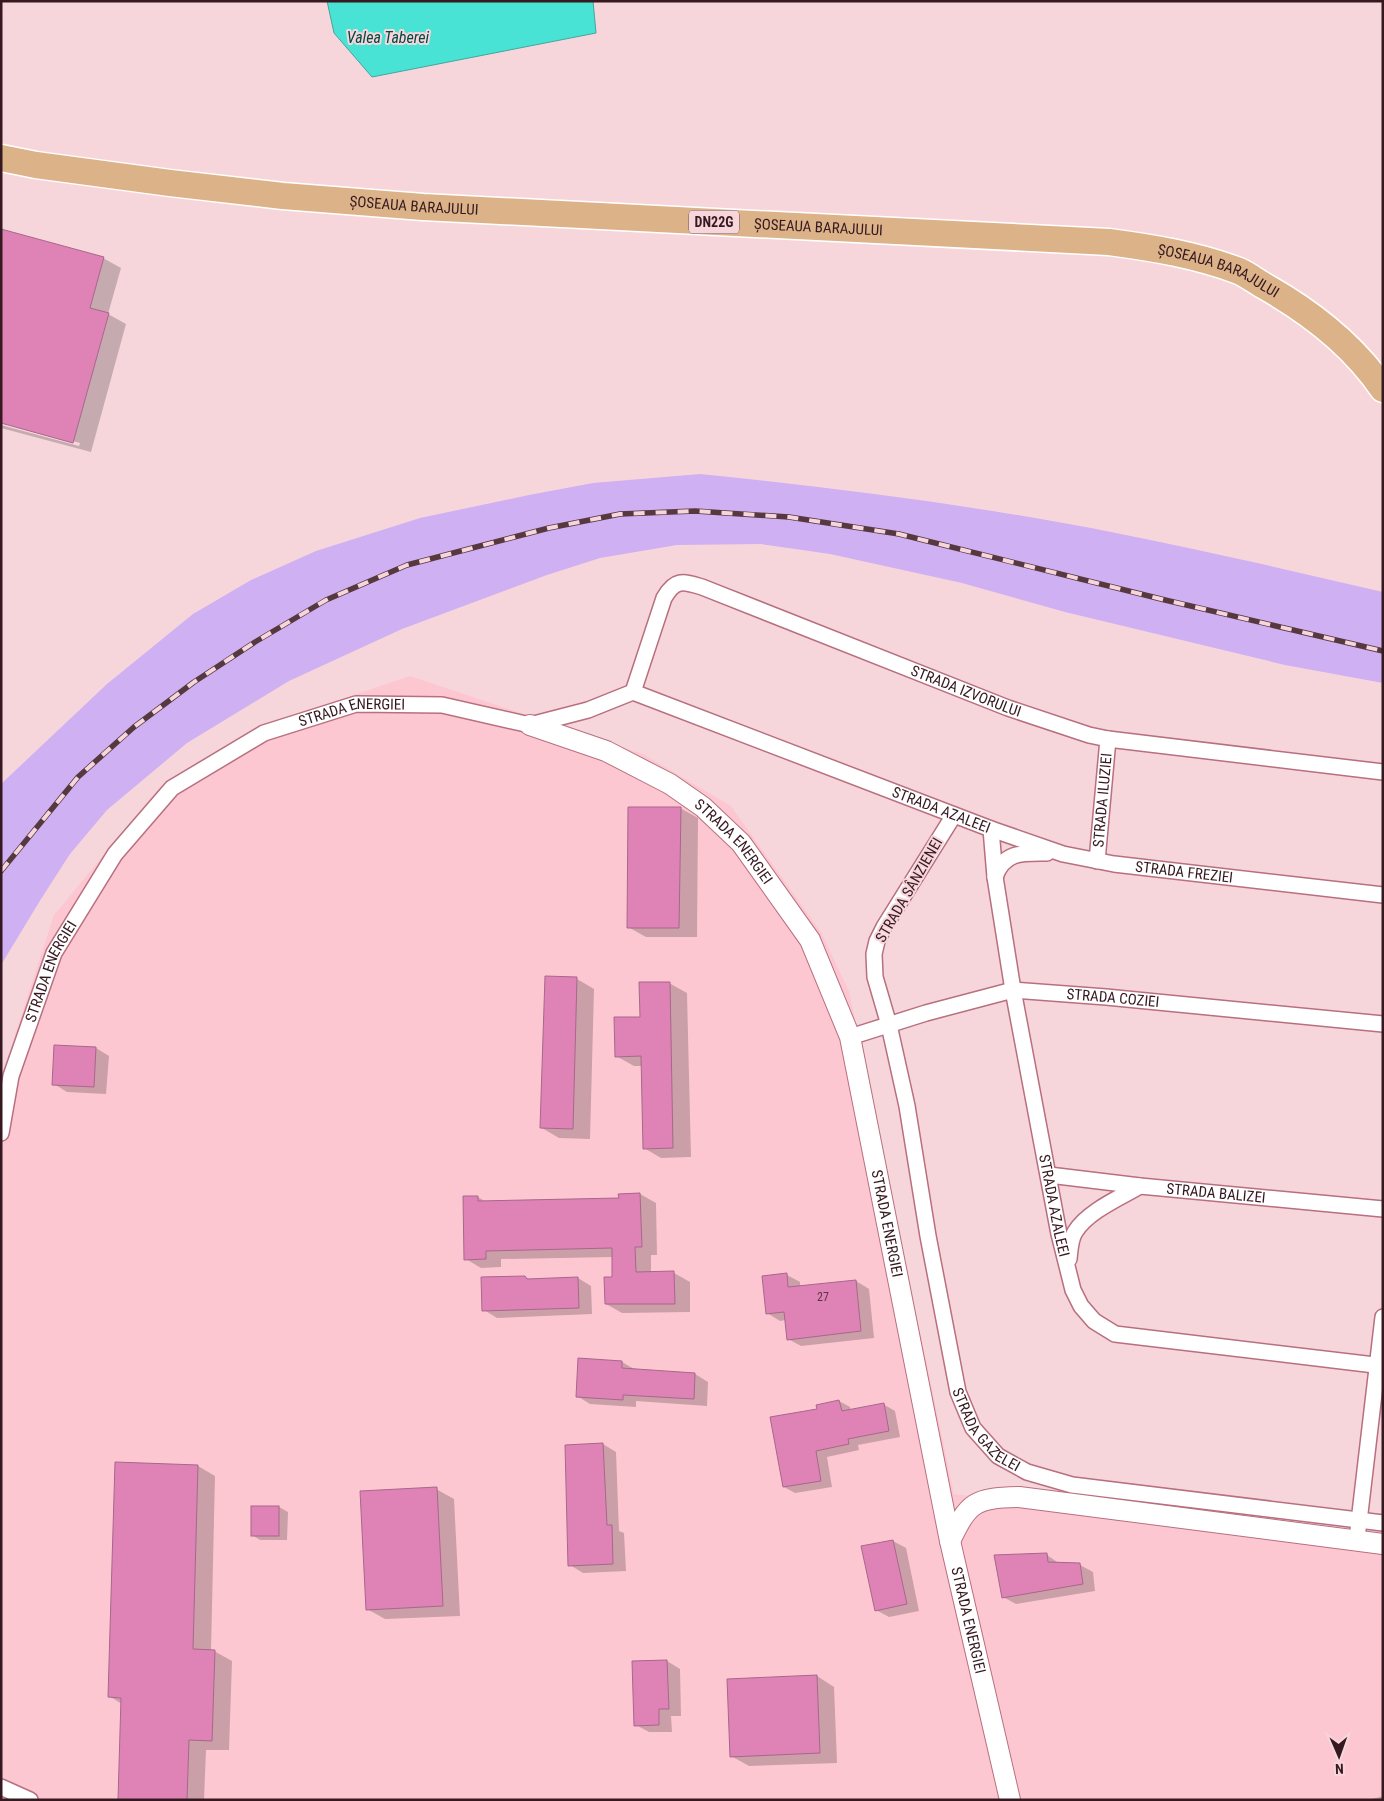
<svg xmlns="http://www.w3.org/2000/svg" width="1384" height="1801" font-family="'Roboto Condensed',sans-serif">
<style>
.built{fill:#fdc7d1}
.green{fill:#cfb0f2}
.water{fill:#48e3d4;stroke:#43a69e}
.shadow{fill:#0003}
.building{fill:#df83b7;stroke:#a7678b}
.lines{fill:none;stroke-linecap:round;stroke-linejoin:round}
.minor-casing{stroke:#b86f7f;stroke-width:18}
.tertiary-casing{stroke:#b86f7f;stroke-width:22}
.trunk-casing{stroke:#fff;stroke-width:29}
.minor{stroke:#fff;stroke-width:15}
.tertiary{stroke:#fff;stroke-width:20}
.trunk{stroke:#dcb288;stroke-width:26}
.rail-casing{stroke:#56383f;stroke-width:5.5}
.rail{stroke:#f7d6db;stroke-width:4;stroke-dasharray:11;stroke-linecap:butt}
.labels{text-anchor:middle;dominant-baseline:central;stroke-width:4;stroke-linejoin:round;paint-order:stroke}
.number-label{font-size:12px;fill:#603446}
.shield{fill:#f7d6db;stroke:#705258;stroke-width:1}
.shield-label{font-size:14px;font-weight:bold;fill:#361920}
.street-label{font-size:15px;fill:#361920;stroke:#f7d6db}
.water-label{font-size:16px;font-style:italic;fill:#004842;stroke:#f7d6db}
</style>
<rect width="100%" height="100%" fill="#f7d6db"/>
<polygon class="built" points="410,676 643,754 731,806 821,932 849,991 954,1494 1383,1547 1383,1800 1,1800 1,1078 54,915 159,788 259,727"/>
<path class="green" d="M700,474C840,488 979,506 1116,533C1206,551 1294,571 1383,592V683L1285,665L1065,612L962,583L830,554L761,544L677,545L600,558L547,575L402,629L289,681L187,743L107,810L70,854L41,899L1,965V784L107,684L193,614L251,580L316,551L420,518L529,495L593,483Z"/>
<polygon class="water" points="327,1 593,1 596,33 372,77 334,33"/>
<g class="shadow">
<polygon points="103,258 121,268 108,314 126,324 91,452 1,428 1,425 79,446 80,443 1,422"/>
<polygon points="680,808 698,818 697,937 646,937 628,927"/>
<polygon points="546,978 577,979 594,989 590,1139 559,1138 542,1128"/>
<polygon points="669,983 687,993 691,1157 661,1158 644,1148 642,1066 634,1066 616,1056 641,1018"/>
<polygon points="96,1048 109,1056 106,1094 67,1092 54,1084"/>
<polygon points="640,1194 656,1203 657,1255 651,1255 651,1273 674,1273 690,1282 690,1312 622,1313 606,1304 614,1278 613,1257 501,1259 501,1267 481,1268 466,1259 478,1197 486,1202 620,1199 620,1195"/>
<polygon points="787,1275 800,1282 800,1287 856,1281 869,1289 874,1338 801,1346 788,1339 786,1320 780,1321 767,1313"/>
<polygon points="525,1277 531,1280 578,1278 591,1286 592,1314 497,1318 484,1310"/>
<polygon points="622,1362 636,1370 695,1374 708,1382 707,1406 636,1401 636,1407 590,1404 577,1396"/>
<polygon points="839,1401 850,1407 851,1411 883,1404 895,1411 900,1437 858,1445 859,1450 827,1457 832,1487 795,1493 784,1487 819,1410"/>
<polygon points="603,1444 616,1452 619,1531 624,1533 626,1571 583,1573 570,1565"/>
<polygon points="198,1466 215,1476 211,1651 214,1651 232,1661 229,1750 206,1750 204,1800 119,1800 122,1704 109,1696"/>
<polygon points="436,1489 454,1499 460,1616 385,1619 367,1609"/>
<polygon points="252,1507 279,1507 288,1512 287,1540 260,1540 252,1535"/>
<polygon points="893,1541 906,1548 919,1611 889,1617 876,1610"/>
<polygon points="1047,1555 1060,1564 1080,1565 1093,1572 1095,1591 1016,1604 1003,1597"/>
<polygon points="667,1661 680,1669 681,1716 671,1716 672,1732 649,1732 636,1725"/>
<polygon points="817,1676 834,1687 837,1763 749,1766 731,1756"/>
<polygon points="1383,1796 1383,1800 1369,1800"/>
</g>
<g class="building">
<polygon points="1,229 104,257 90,308 109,313 73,443 1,423"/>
<polygon points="628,807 681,807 679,928 627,928"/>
<polygon points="545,976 577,977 573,1129 540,1128"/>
<polygon points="639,982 670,982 673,1148 643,1149 641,1056 615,1057 614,1017 640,1017"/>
<polygon points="54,1045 96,1047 94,1087 52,1085"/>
<polygon points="640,1193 642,1247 635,1247 636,1272 674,1271 675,1304 605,1304 604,1277 612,1277 612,1248 486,1251 486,1259 464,1260 463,1196 478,1196 478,1201 619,1198 618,1194"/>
<polygon points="787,1273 788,1287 856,1280 861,1331 787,1340 784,1312 766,1314 762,1276"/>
<polygon points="525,1276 527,1279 578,1277 579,1308 482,1311 481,1277"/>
<polygon points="578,1358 622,1361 622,1368 695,1373 694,1399 623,1395 623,1400 576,1397"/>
<polygon points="839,1400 842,1411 884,1403 889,1431 848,1439 849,1444 816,1451 821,1481 783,1487 770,1417 817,1409 816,1405"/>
<polygon points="603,1443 607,1525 612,1525 613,1564 568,1566 565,1445"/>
<polygon points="115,1462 198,1465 193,1649 215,1650 212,1741 189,1740 187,1800 118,1800 121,1698 108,1697"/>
<polygon points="437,1487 443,1606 366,1610 360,1491"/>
<rect x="251" y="1506" width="28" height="30"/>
<polygon points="893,1540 907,1604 875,1611 861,1546"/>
<polygon points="1047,1553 1048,1562 1080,1563 1083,1584 1002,1598 994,1555"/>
<polygon points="667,1660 669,1709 659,1709 659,1725 634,1726 632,1661"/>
<polygon points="817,1675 820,1753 730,1757 727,1679"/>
</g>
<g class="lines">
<defs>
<g id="minor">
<path id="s1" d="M633,692L664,598C675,579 682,581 702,587L1008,708L1089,735L1108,739L1383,772"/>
<path id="s2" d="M954,815L884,927L877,941L874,954L875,977L889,1025L907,1106L928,1236L958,1392L973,1428L998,1456L1027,1472L1072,1485L1383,1523"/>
<path id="s3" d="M991,829L995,877L1013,990L1059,1234L1073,1290L1081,1306L1094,1321L1115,1334L1383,1366"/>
<path id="s4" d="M1097,861L1108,739"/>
<path d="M995,877C1004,851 1023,853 1047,853"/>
<path id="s5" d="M850,1037L926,1013L1013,990L1106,997L1383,1024"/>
<path id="s6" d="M1,1133L11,1076L54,953L115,854L172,788L264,733L356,704L442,705L530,725L588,710L633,692L991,829L1063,854L1114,864L1383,895"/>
<path id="s7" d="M1049,1175L1140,1186L1383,1209"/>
<path d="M1069,1259C1070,1251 1070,1240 1075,1232C1087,1212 1119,1198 1140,1186"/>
<polyline points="1358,1530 1383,1317"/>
<polyline points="1,1787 30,1800"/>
</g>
<g id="tertiary">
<path id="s8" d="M530,725L606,751L670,784L703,807L741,843L810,940L850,1037L950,1541L1010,1800"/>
<path d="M950,1541C969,1502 974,1498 1019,1497L1383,1544"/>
</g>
<g id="trunk">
<path id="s9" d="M1,158L36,165L170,183L283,196L423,207L1109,242C1154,248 1197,255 1239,271C1248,275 1257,282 1266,287C1310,312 1354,346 1383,389"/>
</g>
</defs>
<use href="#minor" class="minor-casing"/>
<use href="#tertiary" class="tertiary-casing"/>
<use href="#trunk" class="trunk-casing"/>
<use href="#minor" class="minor"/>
<use href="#tertiary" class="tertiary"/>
<use href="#trunk" class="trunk"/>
<defs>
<polyline id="rail" points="1,871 78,777 134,727 194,682 255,642 326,600 407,565 549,528 620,514 695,511 789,517 899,534 1165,600 1383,651"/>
</defs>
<use href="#rail" class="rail-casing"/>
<use href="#rail" class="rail"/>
</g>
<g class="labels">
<g class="number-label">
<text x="823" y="1297">27</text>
</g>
<rect class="shield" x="689" y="210.5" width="50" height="23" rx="4"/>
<g class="shield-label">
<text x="714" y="222">DN22G</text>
</g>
<g class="street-label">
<text stroke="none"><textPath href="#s9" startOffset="416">ȘOSEAUA BARAJULUI</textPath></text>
<text stroke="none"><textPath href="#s9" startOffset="821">ȘOSEAUA BARAJULUI</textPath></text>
<text stroke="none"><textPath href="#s9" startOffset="1226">ȘOSEAUA BARAJULUI</textPath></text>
<text stroke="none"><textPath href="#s1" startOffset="428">STRADA IZVORULUI</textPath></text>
<text stroke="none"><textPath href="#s6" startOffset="590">STRADA ENERGIEI</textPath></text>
<text stroke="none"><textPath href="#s4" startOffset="61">STRADA ILUZIEI</textPath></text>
<text stroke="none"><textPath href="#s6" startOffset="1210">STRADA AZALEEI</textPath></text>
<text stroke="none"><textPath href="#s8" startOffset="239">STRADA ENERGIEI</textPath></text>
<text stroke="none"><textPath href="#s6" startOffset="1462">STRADA FREZIEI</textPath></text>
<text transform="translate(909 890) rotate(-60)">STRADA SÂNZIENEI</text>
<text stroke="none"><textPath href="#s6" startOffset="170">STRADA ENERGIEI</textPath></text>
<text stroke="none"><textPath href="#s5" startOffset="270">STRADA COZIEI</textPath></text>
<text stroke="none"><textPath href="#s7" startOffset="168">STRADA BALIZEI</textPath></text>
<text stroke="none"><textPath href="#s3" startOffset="382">STRADA AZALEEI</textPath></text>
<text stroke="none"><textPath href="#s8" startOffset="659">STRADA ENERGIEI</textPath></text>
<text stroke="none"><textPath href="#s2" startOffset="656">STRADA GAZELEI</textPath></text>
<text stroke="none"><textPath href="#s8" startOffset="1064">STRADA ENERGIEI</textPath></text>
</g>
<g class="water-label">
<text x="388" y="37">Valea Taberei</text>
</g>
</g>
<rect width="1384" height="1801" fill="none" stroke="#361920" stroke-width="5"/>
<g transform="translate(1339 1756) rotate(178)" stroke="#f7d6db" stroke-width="4" paint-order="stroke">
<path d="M0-4L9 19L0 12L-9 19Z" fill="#361920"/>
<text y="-8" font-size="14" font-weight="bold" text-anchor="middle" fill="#361920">N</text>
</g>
</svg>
